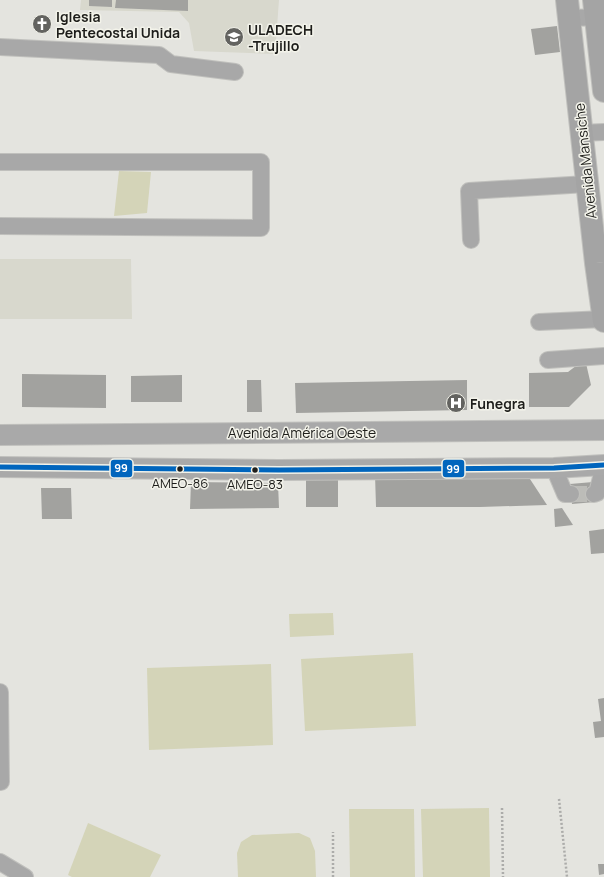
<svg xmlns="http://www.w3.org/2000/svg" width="604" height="877" font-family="Manrope,sans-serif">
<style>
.built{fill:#d8d8cd}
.green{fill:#d4d4b8}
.building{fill:#a2a29f}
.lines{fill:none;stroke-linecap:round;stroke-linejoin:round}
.minor-tunnel{stroke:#bcbcb8;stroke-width:16;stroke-dasharray:16 8;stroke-linecap:butt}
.minor-casing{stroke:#c0c0bd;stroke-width:18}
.major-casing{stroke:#c0c0bd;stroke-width:22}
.highway-casing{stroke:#c0c0bd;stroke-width:24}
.path{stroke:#acacaa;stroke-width:2.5;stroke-dasharray:2 2;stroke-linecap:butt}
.minor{stroke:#a8a8a8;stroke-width:16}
.major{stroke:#a9a9a9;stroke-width:20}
.highway{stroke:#a4a4a4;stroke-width:22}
.bus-1-casing{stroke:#f3f3ea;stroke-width:8}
.bus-1{stroke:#0065bd;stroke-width:5}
.bus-dot{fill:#1e1e1b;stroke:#f3f3ea;stroke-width:1.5}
.labels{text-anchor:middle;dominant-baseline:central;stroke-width:3;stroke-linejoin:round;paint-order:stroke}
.bus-label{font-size:13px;fill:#1e1e1b;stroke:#f3f3ea}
.poi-label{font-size:14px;font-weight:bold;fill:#1e1e1b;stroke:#f3f3ea;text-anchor:start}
.street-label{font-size:14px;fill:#1e1e1b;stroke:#f3f3ea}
.line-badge{stroke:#f3f3ea;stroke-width:1.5}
.badge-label{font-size:11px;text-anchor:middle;font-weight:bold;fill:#fff}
</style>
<rect width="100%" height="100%" fill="#e4e4df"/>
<g class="built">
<polygon points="81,0 279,0 275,54 194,51 189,23 179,12 80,10"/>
<polygon points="0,259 131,259 132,319 0,319"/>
</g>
<g class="green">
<polygon points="119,171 151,172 147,213 114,216"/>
<polygon points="333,613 334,635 290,637 289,614"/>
<polygon points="413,653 416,726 305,731 301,659"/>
<polygon points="271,664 273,745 149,750 147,668"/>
<polygon points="489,808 490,877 423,877 421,809"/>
<polygon points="349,809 414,809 415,877 350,877"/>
<polygon points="88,823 161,855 150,877 72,877 68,875"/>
<polygon points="299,833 310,838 315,851 316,877 238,877 237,853 241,842 252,835"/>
</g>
<g class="building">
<polygon points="89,0 112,0 112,7 89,6"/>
<polygon points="116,0 188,0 188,11 115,8"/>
<polygon points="557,26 560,52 535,55 531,29"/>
<polygon points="585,359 591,385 569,407 529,407 529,373 568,372"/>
<polygon points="22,374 106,375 106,408 22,407"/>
<polygon points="182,375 182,402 131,402 131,376"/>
<polygon points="247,380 261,380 262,412 247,412"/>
<polygon points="467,380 467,410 296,413 295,383"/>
<polygon points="526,473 547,505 480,507 376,507 375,475"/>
<rect x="306" y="475" width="32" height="32"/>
<polygon points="191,482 278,483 279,508 190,509"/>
<polygon points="593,482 595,502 572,504 570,484"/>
<polygon points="41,488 71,488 72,519 42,519"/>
<polygon points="562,508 573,525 555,527 554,509"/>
<polygon points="604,529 604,553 591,554 589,531"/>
<polygon points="604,698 604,737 595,738 593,722 601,721 598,699"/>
<polygon points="598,864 604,864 604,874 599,875"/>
</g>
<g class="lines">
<polyline class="minor-tunnel" points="571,494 594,494"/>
<defs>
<g id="minor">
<polyline points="569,18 604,17"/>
<polyline points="0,47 159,55 171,64 235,72"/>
<polyline points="581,133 604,132"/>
<polyline points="0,162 261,162 261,228 0,226"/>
<polyline points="471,240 469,191 587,184"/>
<polyline points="539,322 604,319"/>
<polyline points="548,360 604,356"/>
<polyline points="554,468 565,494 571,494"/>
<polyline points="594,494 597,493 604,466"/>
<polyline points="0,692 1,782"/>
<polyline points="0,862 25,877"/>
</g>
<g id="major">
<polyline points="0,435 604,430"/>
<polyline points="0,467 279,470 554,468 604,465"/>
</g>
<g id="highway">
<polyline points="567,0 596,263 604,321"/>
<polyline points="594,0 604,91"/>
</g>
</defs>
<use href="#minor" class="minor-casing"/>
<use href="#major" class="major-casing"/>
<use href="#highway" class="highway-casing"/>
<g class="path">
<polyline points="559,799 567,877"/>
<polyline points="502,808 503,877"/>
<polyline points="333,877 333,832"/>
</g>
<use href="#minor" class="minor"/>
<use href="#major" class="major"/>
<use href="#highway" class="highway"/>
<defs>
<polyline id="bus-1" points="0,467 279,470 554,468 604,465"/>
</defs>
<use href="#bus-1" class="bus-1-casing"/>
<use href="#bus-1" class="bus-1"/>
</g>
<defs>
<symbol id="church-disc" viewBox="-11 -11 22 22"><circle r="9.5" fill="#636360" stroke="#f3f3ea"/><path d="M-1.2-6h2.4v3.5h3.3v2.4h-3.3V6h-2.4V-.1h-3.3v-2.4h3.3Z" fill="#fff"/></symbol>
<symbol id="university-disc" viewBox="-11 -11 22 22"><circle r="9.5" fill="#636360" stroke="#f3f3ea"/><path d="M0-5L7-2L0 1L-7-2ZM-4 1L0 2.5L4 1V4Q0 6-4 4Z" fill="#fff"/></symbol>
<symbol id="hospital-disc" viewBox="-11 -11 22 22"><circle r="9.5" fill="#636360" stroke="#f3f3ea"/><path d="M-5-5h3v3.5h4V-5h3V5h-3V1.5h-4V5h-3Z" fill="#fff"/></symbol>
</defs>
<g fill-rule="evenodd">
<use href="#church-disc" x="31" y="13" width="22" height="22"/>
<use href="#university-disc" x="223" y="26" width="22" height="22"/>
<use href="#hospital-disc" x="445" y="392" width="22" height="22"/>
</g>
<g class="bus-dot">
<circle cx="180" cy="469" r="3.5"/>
<circle cx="255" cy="470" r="3.5"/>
</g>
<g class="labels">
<g class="bus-label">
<text x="180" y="483">AMEO-86</text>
<text x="255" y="484">AMEO-83</text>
</g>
<g class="poi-label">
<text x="56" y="16">Iglesia<tspan x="56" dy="16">Pentecostal Unida</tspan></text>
<text x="248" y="29">ULADECH<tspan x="248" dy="16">-Trujillo</tspan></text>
<text x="470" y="403">Funegra</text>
</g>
<g class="street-label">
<text transform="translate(585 161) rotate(-96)">Avenida Mansiche</text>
<text x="302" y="432">Avenida América Oeste</text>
</g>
</g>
<g class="line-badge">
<rect x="110" y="459" width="23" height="19" rx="4" fill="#0065bd"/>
<rect x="442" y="459" width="23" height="19" rx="4" fill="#0065bd"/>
</g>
<g class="badge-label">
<text x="121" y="472">99</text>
<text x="453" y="473">99</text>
</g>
</svg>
